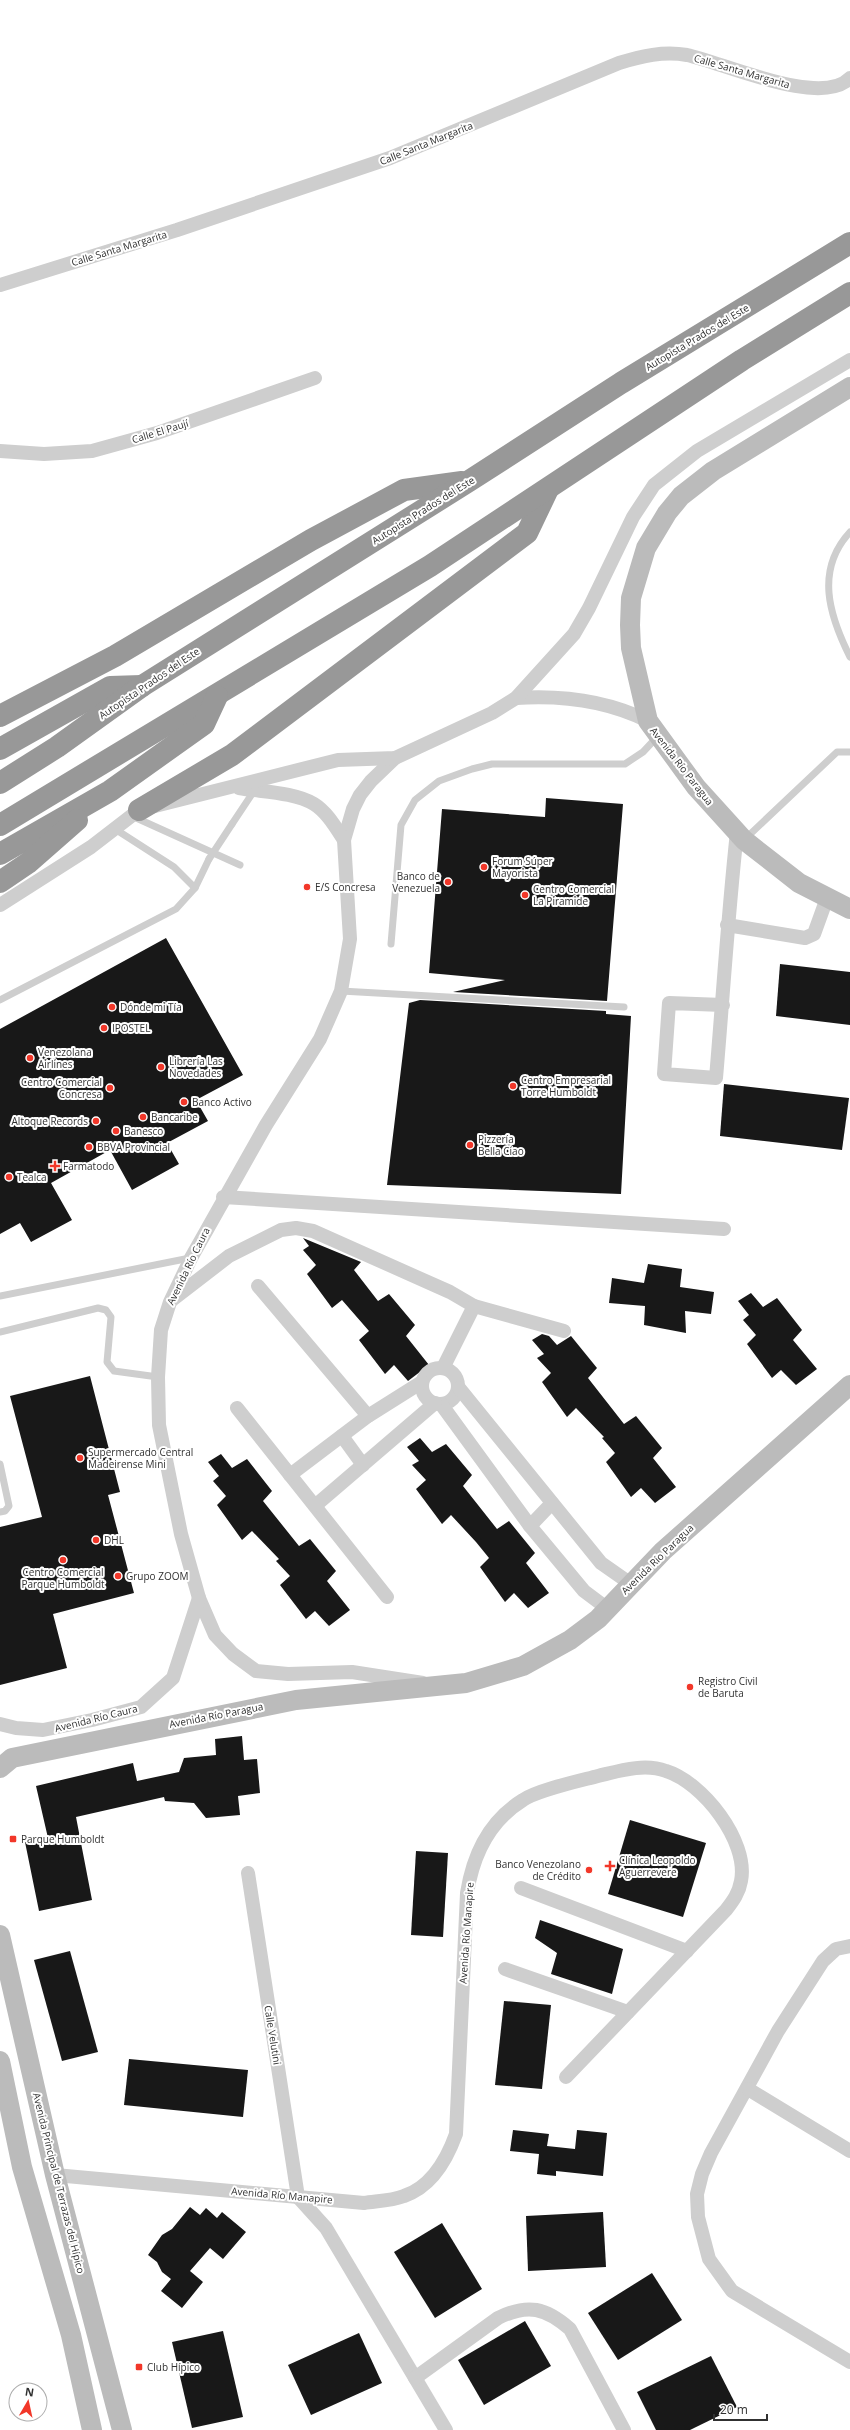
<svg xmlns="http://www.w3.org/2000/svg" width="850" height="2430" font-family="'Open Sans',sans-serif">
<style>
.building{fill:#181818}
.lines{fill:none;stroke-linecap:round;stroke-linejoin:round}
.service{stroke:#cecece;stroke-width:7}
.minor{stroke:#cecece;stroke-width:14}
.secondary{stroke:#bbb;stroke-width:20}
.motorway{stroke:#989898;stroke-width:22}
.service-bridge{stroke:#cecece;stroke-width:7}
.poi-dot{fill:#f23729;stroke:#fff;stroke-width:1.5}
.labels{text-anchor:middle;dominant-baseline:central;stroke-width:4;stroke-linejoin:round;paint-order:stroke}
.street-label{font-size:10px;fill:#313131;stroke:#fff}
.poi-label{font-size:10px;fill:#313131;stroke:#fff;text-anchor:start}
</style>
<rect width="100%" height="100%" fill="#fff"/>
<g class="building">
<polygon points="546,798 623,804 607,1001 453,992 505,980 429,973 442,809 545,817"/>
<polygon points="166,938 243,1075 196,1100 208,1121 167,1143 179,1164 132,1190 110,1150 51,1183 72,1220 31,1242 20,1223 0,1234 0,1029"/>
<polygon points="780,964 850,972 850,1025 776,1016"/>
<polygon points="420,1000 606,1011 606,1014 631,1016 621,1194 387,1185 409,1003"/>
<polygon points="724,1084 849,1098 842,1150 720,1136"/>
<polygon points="303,1238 361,1262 354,1270 378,1301 389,1294 415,1325 406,1336 429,1365 408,1381 394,1365 385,1374 359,1340 369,1331 342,1300 332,1308 307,1274 316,1265 303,1250 309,1246"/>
<polygon points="648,1264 682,1269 680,1287 714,1292 711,1314 685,1311 686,1333 644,1325 645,1306 609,1303 612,1278 644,1283"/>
<polygon points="751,1293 763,1307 777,1298 802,1330 793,1340 817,1369 796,1385 781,1370 772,1378 747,1344 756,1335 743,1320 749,1315 738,1301"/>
<polygon points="542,1334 549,1336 557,1345 571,1336 597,1368 588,1378 624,1424 636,1416 662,1448 653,1458 676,1487 655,1503 641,1488 631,1497 606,1462 615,1453 602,1438 604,1437 576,1408 567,1417 542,1382 551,1373 537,1358 544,1354 532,1340"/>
<polygon points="90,1376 120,1492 108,1495 134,1593 53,1614 67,1668 0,1685 0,1527 42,1517 10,1396"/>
<polygon points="420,1438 432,1452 446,1444 472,1475 463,1486 497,1529 509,1521 535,1553 526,1563 549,1593 528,1608 514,1593 505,1602 480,1567 489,1558 476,1542 451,1515 442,1524 416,1489 426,1480 412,1465 419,1461 407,1447"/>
<polygon points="221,1454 232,1468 247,1459 272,1491 263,1501 299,1546 310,1539 336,1571 327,1581 350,1610 329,1626 315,1611 306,1619 280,1585 290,1576 276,1561 279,1559 252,1531 242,1540 217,1505 226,1496 213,1481 219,1476 208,1462"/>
<polygon points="242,1736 244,1760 257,1759 260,1793 238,1796 240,1815 206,1818 194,1803 165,1801 164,1797 76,1817 92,1900 39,1911 25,1842 48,1838 36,1786 133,1763 137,1781 179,1772 184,1758 216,1755 215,1739"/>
<polygon points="630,1820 706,1843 683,1917 608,1894"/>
<polygon points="416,1851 448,1853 443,1937 411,1935"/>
<polygon points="540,1920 623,1949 612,1994 551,1974 557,1953 535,1938"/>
<polygon points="70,1951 98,2052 62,2061 34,1960"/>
<polygon points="504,2001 551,2005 542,2089 495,2085"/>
<polygon points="129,2059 248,2070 243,2117 124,2105"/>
<polygon points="513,2130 549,2134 547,2146 575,2149 577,2130 607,2133 603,2176 556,2171 556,2176 537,2174 539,2154 510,2151"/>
<polygon points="190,2207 200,2215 206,2208 217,2218 222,2212 246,2232 223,2259 210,2248 190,2271 203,2282 182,2308 161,2291 171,2279 162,2272 157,2262 148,2255 162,2235 172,2229"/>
<polygon points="603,2212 606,2267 528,2271 526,2216"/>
<polygon points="442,2223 482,2289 435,2318 394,2252"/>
<polygon points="652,2273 682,2320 618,2360 588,2313"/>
<polygon points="525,2321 551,2366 484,2405 458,2360"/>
<polygon points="223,2331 243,2417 192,2428 172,2342"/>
<polygon points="359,2333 382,2383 311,2415 288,2365"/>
<polygon points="711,2356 737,2407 690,2430 656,2430 637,2392"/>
</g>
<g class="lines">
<g class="service">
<path d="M850,532C815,570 829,615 850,657"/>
<polyline points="134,817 240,865"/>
<polyline points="232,824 254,791"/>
<polyline points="745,839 837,752 850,752"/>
<polyline points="195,888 209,859"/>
<polyline points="391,944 401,825 415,800 439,781 472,769 492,764 625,764 643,752 658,736"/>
<polyline points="341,991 624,1007"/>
<polyline points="0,1000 176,909 195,888 174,867 115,829"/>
<polyline points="0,1296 190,1258"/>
<polyline points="0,1332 98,1308 106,1310 111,1317 107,1362 114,1371 158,1377"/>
<polyline points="0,1464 9,1506 5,1511 0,1512"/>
</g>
<g class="minor">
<path d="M0,285L177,230L390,158L619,63C642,56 663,51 687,55C724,63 821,108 850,78"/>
<polyline points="0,451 44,454 92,451 157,433 315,378"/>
<path d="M516,698C562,695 606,700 648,721"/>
<polyline points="395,758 371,781 360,795 353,809 344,840 350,939 341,991 320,1039 266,1125 191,1258 170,1302 161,1330 158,1377 159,1425 181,1534 199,1598 215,1635 233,1654 256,1671 288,1674 352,1672 423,1683"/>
<path d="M239,788C262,792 294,792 314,804C327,812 336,828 344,840"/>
<polyline points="0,905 91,847 139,810 338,760 395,758 492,713 516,698 574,634 589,608 633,517 654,485 697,451 850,360"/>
<polyline points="727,925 805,938 814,934 827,898"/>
<path d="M723,1005L669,1003L664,1074L716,1078C723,996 728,914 737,832"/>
<polyline points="223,1197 724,1229"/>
<polyline points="258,1286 368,1416"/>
<polyline points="172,1300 229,1256 281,1230 296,1228 313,1231 450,1292 474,1306 564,1331"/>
<polyline points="443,1368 474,1306"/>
<circle cx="440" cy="1386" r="18"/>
<polyline points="459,1388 601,1563 631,1584"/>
<polyline points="441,1404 530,1526 584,1591 608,1609"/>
<polyline points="237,1408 387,1597"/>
<polyline points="342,1436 363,1465"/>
<polyline points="290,1475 368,1416 422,1382"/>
<polyline points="316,1505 435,1403"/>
<polyline points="530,1526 552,1503"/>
<polyline points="0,1724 16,1728 43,1730 92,1720 141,1707 173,1678 199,1598"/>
<polyline points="248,1873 298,2197"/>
<polyline points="521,1888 687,1951"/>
<polyline points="850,1946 836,1949 823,1961 778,2031 711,2153 702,2174 697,2194 698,2217 709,2259 732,2291 850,2362"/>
<polyline points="505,1969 628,2012"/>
<polyline points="748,2089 850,2151"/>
<path d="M55,2175L364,2203C377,2201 391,2201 404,2196C431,2187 447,2159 456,2134L467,1893C473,1855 489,1821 523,1800C538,1790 579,1781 598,1776C619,1771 644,1763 666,1771C702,1782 749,1841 741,1881C739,1893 733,1901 726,1910L566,2077"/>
<polyline points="298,2197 326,2228 446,2430"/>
<path d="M415,2378L498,2318C528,2303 546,2308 570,2329L624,2430"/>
</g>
<g class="secondary">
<polyline points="850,387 713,471 681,496 667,513 646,548 631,598 630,625 631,648 648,721 696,787 744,840 799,883 850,909"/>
<polyline points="0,1768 12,1758 296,1700 466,1683 523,1666 570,1640 598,1619 663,1551 850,1385"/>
<polyline points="0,1935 55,2175 122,2430"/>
<polyline points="0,2061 22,2167 71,2335 92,2430"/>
</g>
<g class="motorway">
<polyline points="0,716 115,656 311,540 404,490 462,482"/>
<polyline points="0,749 110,687 142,686"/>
<polyline points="0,783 57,747 142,686 469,481 621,383 850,243"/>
<polyline points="139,810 232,755 527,533 548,489"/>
<polyline points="0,825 430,566 742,360 850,293"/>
<polyline points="0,854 110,791 204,724 217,696"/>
<polyline points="0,882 28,863 77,820"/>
</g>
<polyline class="service-bridge" points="209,859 232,824"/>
</g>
<g class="poi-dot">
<circle cx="484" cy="867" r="4"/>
<circle cx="448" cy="882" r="4"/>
<circle cx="307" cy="887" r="4"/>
<circle cx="525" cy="895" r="4"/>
<circle cx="112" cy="1007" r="4"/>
<circle cx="104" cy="1028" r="4"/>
<circle cx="30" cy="1058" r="4"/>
<circle cx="161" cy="1067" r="4"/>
<circle cx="513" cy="1086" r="4"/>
<circle cx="110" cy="1088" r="4"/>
<circle cx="184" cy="1102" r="4"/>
<circle cx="143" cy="1117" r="4"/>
<circle cx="96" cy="1121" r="4"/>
<circle cx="116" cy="1131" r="4"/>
<circle cx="470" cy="1145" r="4"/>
<circle cx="89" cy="1147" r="4"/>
<path d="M53 1160h4v4h4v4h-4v4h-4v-4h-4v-4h4z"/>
<circle cx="9" cy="1177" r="4"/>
<circle cx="80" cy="1458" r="4"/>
<circle cx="96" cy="1540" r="4"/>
<circle cx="63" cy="1560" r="4"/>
<circle cx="118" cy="1576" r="4"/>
<circle cx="690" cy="1687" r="4"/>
<rect x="9" y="1835" width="8" height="8" rx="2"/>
<path d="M608 1860h4v4h4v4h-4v4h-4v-4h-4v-4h4z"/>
<circle cx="589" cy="1870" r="4"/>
<rect x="135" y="2363" width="8" height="8" rx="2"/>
</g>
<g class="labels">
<g class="street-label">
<text transform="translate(742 71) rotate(16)">Calle Santa Margarita</text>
<text transform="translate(426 143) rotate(-22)">Calle Santa Margarita</text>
<text transform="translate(119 248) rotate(-17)">Calle Santa Margarita</text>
<text transform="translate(697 337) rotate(-31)">Autopista Prados del Este</text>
<text transform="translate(160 431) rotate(-17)">Calle El Paují</text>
<text transform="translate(423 510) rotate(-32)">Autopista Prados del Este</text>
<text transform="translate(149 683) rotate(-34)">Autopista Prados del Este</text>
<text transform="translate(682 766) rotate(52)">Avenida Río Paragua</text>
<text transform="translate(188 1266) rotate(-64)">Avenida Río Caura</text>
<text transform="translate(657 1559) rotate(-44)">Avenida Río Paragua</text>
<text transform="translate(216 1715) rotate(-11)">Avenida Río Paragua</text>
<text transform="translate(96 1718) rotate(-14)">Avenida Río Caura</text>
<text transform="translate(466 1933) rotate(-86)">Avenida Río Manapire</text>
<text transform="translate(273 2035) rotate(81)">Calle Velutini</text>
<text transform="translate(59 2183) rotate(76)">Avenida Principal de Terrazas del Hípico</text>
<text transform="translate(282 2195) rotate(5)">Avenida Río Manapire</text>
</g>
<g class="poi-label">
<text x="492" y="861">Forum Súper<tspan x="492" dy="12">Mayorista</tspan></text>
<text x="440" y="876" text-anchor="end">Banco de<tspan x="440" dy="12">Venezuela</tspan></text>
<text x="315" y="887">E/S Concresa</text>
<text x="533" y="889">Centro Comercial<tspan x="533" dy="12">La Piramide</tspan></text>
<text x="120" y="1007">Dónde mi Tía</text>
<text x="112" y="1028">IPOSTEL</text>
<text x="38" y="1052">Venezolana<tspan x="38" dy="12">Airlines</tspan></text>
<text x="169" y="1061">Librería Las<tspan x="169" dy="12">Novedades</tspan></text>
<text x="521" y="1080">Centro Empresarial<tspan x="521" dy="12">Torre Humboldt</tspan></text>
<text x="102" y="1082" text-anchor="end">Centro Comercial<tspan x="102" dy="12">Concresa</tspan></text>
<text x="192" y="1102">Banco Activo</text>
<text x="151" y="1117">Bancaribe</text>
<text x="88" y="1121" text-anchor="end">Altoque Records</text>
<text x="124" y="1131">Banesco</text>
<text x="478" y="1139">Pizzería<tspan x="478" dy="12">Bella Ciao</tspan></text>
<text x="97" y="1147">BBVA Provincial</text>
<text x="63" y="1166">Farmatodo</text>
<text x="17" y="1177">Tealca</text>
<text x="88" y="1452">Supermercado Central<tspan x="88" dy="12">Madeirense Mini</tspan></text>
<text x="104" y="1540">DHL</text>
<text x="63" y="1572" text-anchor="middle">Centro Comercial<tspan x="63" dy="12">Parque Humboldt</tspan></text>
<text x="126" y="1576">Grupo ZOOM</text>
<text x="698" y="1681">Registro Civil<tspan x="698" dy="12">de Baruta</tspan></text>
<text x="21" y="1839">Parque Humboldt</text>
<text x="619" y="1860">Clínica Leopoldo<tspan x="619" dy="12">Aguerrevere</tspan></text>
<text x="581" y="1864" text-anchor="end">Banco Venezolano<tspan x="581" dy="12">de Crédito</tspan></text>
<text x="147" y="2367">Club Hípico</text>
</g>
</g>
<g transform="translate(28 2402) rotate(9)"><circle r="19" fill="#ffffff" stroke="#adadad"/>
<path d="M0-3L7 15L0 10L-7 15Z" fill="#f23729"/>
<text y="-6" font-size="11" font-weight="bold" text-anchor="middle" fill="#313131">N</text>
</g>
<path d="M714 2414v6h53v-6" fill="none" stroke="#313131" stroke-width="2"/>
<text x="720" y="2414" font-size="12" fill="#313131" stroke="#ffffff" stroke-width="3" paint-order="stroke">20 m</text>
</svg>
